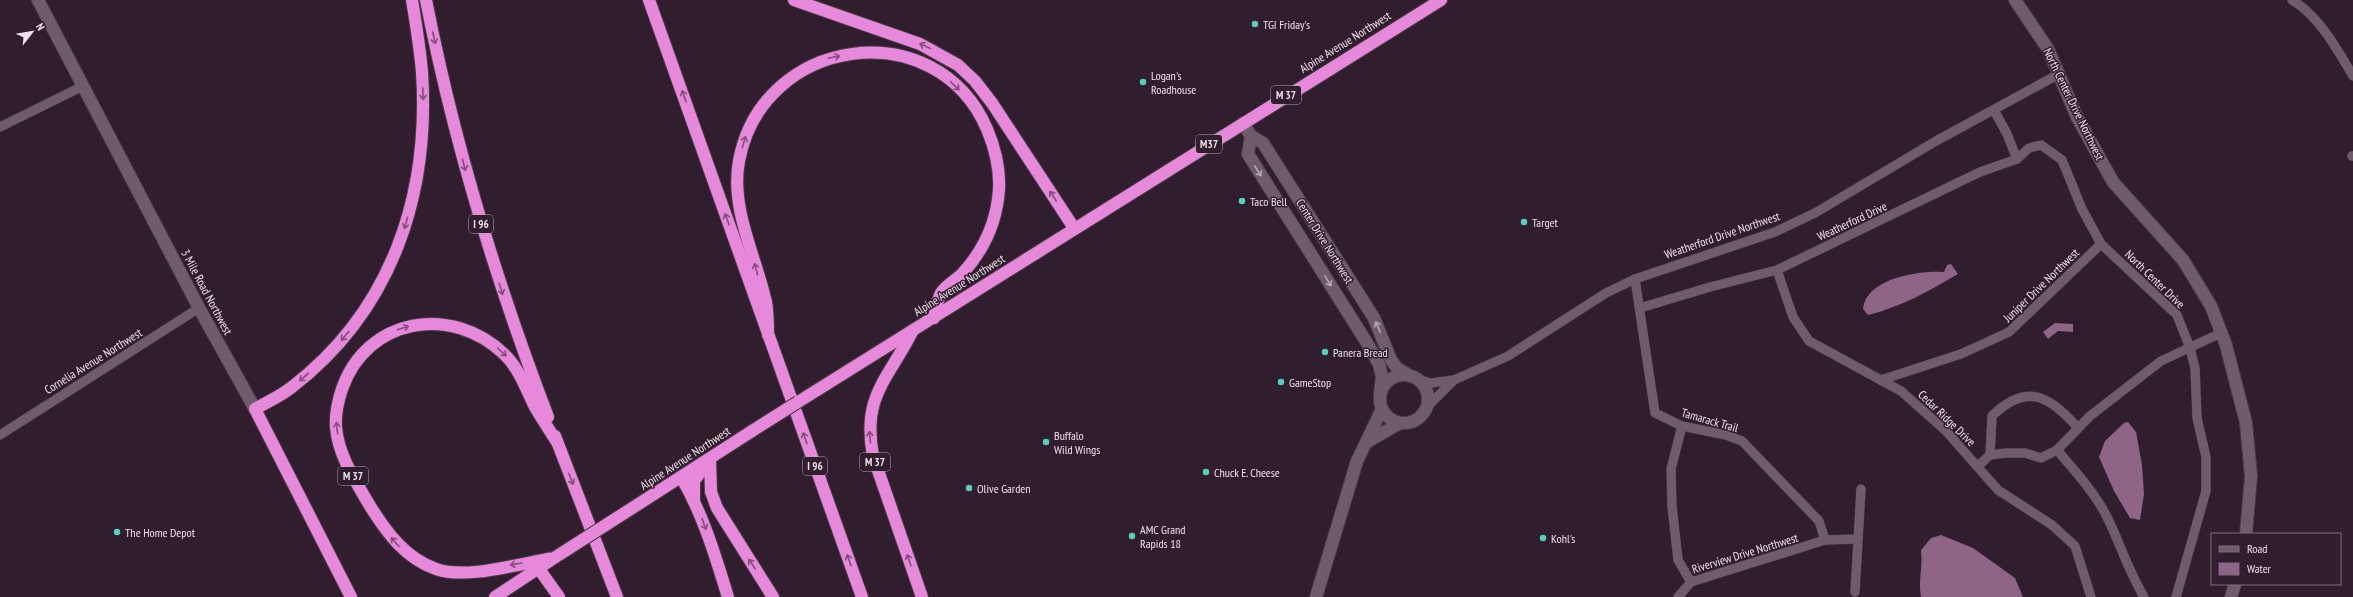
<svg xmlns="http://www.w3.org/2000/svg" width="2353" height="597" font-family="'PT Sans Narrow',sans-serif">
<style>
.water{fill:#8e6487}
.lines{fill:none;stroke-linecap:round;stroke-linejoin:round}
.street-casing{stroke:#4b3c49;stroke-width:10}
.secondary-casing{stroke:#4b3c49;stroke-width:14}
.highway-casing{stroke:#4b3c49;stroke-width:14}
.street{stroke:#705b6c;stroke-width:9}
.secondary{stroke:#705b6c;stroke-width:12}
.highway{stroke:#e789da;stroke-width:12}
.highway-bridge-casing{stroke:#4b3c49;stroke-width:14;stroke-linecap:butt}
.highway-bridge{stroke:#e789da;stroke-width:12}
.oneway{stroke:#824e7b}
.oneway2{stroke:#b6a5b2}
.poi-dot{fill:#5acebd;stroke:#301d2d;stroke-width:1.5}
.labels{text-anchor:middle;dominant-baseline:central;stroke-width:3;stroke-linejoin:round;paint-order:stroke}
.shield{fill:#301d2d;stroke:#b6a7b3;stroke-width:1}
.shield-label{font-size:11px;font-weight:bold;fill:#efe2ec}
.poi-label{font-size:12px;fill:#efe2ec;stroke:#301d2d;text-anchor:start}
.street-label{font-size:12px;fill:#efe2ec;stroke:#301d2d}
</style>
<rect width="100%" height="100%" fill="#301d2d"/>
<g class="water">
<path d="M1951,264L1958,274C1929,291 1901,307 1868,315L1863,309C1866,278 1920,270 1944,272L1947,265Z"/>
<polygon points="2055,323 2073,324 2073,332 2058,331 2048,339 2043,332"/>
<polygon points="2128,422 2136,432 2142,465 2144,494 2140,520 2130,518 2114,491 2099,457 2105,441 2124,423"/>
<path d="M1941,535L1973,548L2015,578L2023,597H1921C1918,582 1923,566 1921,550L1931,538Z"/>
</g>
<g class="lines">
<defs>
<g id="street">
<path d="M2292,0C2320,17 2337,49 2353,76"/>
<polyline points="0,127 83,86"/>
<polyline points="2352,156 2353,156"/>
<polyline points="2017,159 2029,148 2041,145 2062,160 2082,209 2101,244 2177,315 2190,348 2195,368 2197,418 2206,457 2206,491 2176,597"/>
<polyline points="1777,270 1793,317 1809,341 1901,391 1946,431 1998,490 2052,525 2075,546 2091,597"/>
<polyline points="1635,279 1655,413 1682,426 1726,435 1742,441 1819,521 1825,540"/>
<polyline points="1640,308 1710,287 1777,270 1980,172 2017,159 2007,134 1994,110"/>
<polyline points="1417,379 1431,383 1454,380"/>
<polyline points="1881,380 1961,354 2009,332 2101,244"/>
<polyline points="1426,408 1454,380 1508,356 1606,293 1635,279 1775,232 1815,213 1936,141 2059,74"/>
<polyline points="1682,426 1671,469 1672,506 1678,560 1691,582"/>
<polyline points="0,435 199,308"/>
<path d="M1990,455L1992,416C2027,382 2050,396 2078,428"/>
<polyline points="1978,466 1990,455 2006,453 2025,453 2041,458 2057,450"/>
<polyline points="1855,592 1861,489"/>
<polyline points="1678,597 1691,582 1825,540 1857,539"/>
<path d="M2144,597C2128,570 2121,546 2108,519C2096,494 2075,471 2057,450L2090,416L2161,361L2221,333"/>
</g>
<g id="secondary">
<polyline points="38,0 199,308 255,409"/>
<polyline points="2015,0 2048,49 2077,117 2113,182 2183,260 2211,306 2226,345 2246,423 2251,476 2246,534"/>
<polyline points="1243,123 1251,136 1263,143 1374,318 1391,360 1397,368 1410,376"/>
<polyline points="1251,136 1248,154 1367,343 1379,364 1382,377 1380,394"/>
<circle cx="1404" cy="399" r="24"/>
<polyline points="1367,442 1400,423"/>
<polyline points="1316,597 1357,461 1382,409"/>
<polyline points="2231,597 2235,584"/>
</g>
<g id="highway">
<path d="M426,0C454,143 496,281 548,417"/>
<polyline points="649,0 862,597"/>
<polyline points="794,0 920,44 958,65 975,81 992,103 1074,228"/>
<path d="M912,332C887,381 862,396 873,456L922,597"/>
<path d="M768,335C768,324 768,313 766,302C756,257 730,208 739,161C762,36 936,11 987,129C995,148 1000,169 999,189C997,221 984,250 962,274C956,280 945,286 941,293C937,300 936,310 934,318"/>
<polyline points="798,402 1441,0"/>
<polyline points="555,436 617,597"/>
<polyline points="710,459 711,492 717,508 773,597"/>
<path d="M681,477C703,514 715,555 728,597"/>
<polyline points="694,499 694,481 707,463"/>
<polyline points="637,505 752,431"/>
<path d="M554,558C521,563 467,580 436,569C405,558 387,533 370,506C356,482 338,455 336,427C335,414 338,401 342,389C367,317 452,304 504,354C519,368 526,389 535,407C542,419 550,431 557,442"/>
<polyline points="539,569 559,597"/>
<path d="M351,597L255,409C267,402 281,396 292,387C392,310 430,195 422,72C420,48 416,24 412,0"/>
<polyline points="495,597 551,560"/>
</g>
</defs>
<use href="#street" class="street-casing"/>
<use href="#secondary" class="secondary-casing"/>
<use href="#highway" class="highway-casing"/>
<use href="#street" class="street"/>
<use href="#secondary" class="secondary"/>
<use href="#highway" class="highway"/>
<defs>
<g id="highway-bridge">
<polyline points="752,431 798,402"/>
<polyline points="554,558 637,505"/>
</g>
</defs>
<use href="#highway-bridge" class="highway-bridge-casing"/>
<use href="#highway-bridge" class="highway-bridge"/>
</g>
<defs><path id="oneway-shaft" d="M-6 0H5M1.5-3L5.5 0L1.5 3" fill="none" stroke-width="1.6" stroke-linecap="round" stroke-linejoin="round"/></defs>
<g class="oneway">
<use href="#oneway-shaft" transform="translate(434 38) rotate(78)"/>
<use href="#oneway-shaft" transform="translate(925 46) rotate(-155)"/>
<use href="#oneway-shaft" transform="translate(834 57) rotate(-12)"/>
<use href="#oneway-shaft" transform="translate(955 86) rotate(44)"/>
<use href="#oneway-shaft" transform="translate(423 94) rotate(89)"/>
<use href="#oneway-shaft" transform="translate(684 96) rotate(-110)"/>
<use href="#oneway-shaft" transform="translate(744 142) rotate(-73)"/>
<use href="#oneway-shaft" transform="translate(464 165) rotate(75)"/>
<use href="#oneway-shaft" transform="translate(1053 196) rotate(-123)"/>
<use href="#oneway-shaft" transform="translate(727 219) rotate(-110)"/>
<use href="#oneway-shaft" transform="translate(406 223) rotate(105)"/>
<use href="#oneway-shaft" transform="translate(756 269) rotate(-105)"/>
<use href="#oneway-shaft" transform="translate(501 289) rotate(72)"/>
<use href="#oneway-shaft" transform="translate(403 328) rotate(-18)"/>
<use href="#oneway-shaft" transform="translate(345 336) rotate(130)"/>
<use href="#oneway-shaft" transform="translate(502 352) rotate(42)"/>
<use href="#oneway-shaft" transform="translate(304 377) rotate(139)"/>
<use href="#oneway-shaft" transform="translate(337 428) rotate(-96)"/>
<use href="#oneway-shaft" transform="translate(870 437) rotate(-95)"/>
<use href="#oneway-shaft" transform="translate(805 438) rotate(-110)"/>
<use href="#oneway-shaft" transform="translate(571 479) rotate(69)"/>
<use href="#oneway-shaft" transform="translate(704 524) rotate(70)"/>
<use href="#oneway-shaft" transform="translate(395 542) rotate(-132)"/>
<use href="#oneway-shaft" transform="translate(849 560) rotate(-110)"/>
<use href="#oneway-shaft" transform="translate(909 560) rotate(-109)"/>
<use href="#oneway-shaft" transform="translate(516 564) rotate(170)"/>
<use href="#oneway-shaft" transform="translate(752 564) rotate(-123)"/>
</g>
<g class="oneway2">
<use href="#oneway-shaft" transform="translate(1258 171) rotate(57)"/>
<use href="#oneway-shaft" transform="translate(1328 281) rotate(58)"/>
<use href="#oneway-shaft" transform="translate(1378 327) rotate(-114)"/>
</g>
<g class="poi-dot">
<circle cx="1255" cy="24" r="4"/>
<circle cx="1143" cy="82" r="4"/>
<circle cx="1242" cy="201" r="4"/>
<circle cx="1524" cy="222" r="4"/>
<circle cx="1325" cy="352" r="4"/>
<circle cx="1281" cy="382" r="4"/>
<circle cx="1046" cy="442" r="4"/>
<circle cx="1206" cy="472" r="4"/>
<circle cx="969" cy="488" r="4"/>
<circle cx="117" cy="532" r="4"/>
<circle cx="1132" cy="536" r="4"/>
<circle cx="1543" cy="538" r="4"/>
</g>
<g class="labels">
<g class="shield">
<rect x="1271" y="86" width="30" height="18" rx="3"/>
<rect x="1196" y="135" width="26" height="18" rx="3"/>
<rect x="469" y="215" width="24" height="18" rx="3"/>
<rect x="860" y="453" width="30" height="18" rx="3"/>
<rect x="803" y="457" width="24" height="18" rx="3"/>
<rect x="338" y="467" width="30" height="18" rx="3"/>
</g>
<g class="shield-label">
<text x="1286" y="95">M 37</text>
<text x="1209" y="144">M37</text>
<text x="481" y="224">I 96</text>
<text x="875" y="462">M 37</text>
<text x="815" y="466">I 96</text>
<text x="353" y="476">M 37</text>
</g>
<g class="poi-label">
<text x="1263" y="24">TGI Friday's</text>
<text x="1151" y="75">Logan's<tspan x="1151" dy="14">Roadhouse</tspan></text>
<text x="1250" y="201">Taco Bell</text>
<text x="1532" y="222">Target</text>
<text x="1333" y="352">Panera Bread</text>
<text x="1289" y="382">GameStop</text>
<text x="1054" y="435">Buffalo<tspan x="1054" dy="14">Wild Wings</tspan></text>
<text x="1214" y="472">Chuck E. Cheese</text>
<text x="977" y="488">Olive Garden</text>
<text x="1140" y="529">AMC Grand<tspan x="1140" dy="14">Rapids 18</tspan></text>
<text x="125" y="532">The Home Depot</text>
<text x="1551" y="538">Kohl's</text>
</g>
<g class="street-label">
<text transform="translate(1345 42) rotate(-32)">Alpine Avenue Northwest</text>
<text transform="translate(2074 104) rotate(64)">North Center Drive Northwest</text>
<text transform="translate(1852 221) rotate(-25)">Weatherford Drive</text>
<text transform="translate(1722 235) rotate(-19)">Weatherford Drive Northwest</text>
<text transform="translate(1325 241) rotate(58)">Center Drive Northwest</text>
<text transform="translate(2155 279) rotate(44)">North Center Drive</text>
<text transform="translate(959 285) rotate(-32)">Alpine Avenue Northwest</text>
<text transform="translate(2041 285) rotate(-44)">Juniper Drive Northwest</text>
<text transform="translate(207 292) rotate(62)">3 Mile Road Northwest</text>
<text transform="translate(93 361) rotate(-32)">Cornelia Avenue Northwest</text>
<text transform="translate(1947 418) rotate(44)">Cedar Ridge Drive</text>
<text transform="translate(1710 420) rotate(16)">Tamarack Trail</text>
<text transform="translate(685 458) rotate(-33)">Alpine Avenue Northwest</text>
<text transform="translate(1745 553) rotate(-17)">Riverview Drive Northwest</text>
</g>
</g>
<rect x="2211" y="533" width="130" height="52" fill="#301d2d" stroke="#7c6c79"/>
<rect x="2219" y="546" width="20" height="6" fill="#705b6c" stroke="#7c6c79"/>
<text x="2247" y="553" font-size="12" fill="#efe2ec">Road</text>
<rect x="2219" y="563" width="20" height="12" fill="#8e6487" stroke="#7c6c79"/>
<text x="2247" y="573" font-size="12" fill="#efe2ec">Water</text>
<g transform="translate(32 32) rotate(59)" stroke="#301d2d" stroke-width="3" paint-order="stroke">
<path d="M0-3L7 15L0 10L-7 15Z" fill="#efe2ec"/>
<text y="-6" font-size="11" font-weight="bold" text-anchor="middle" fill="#efe2ec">N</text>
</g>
</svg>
